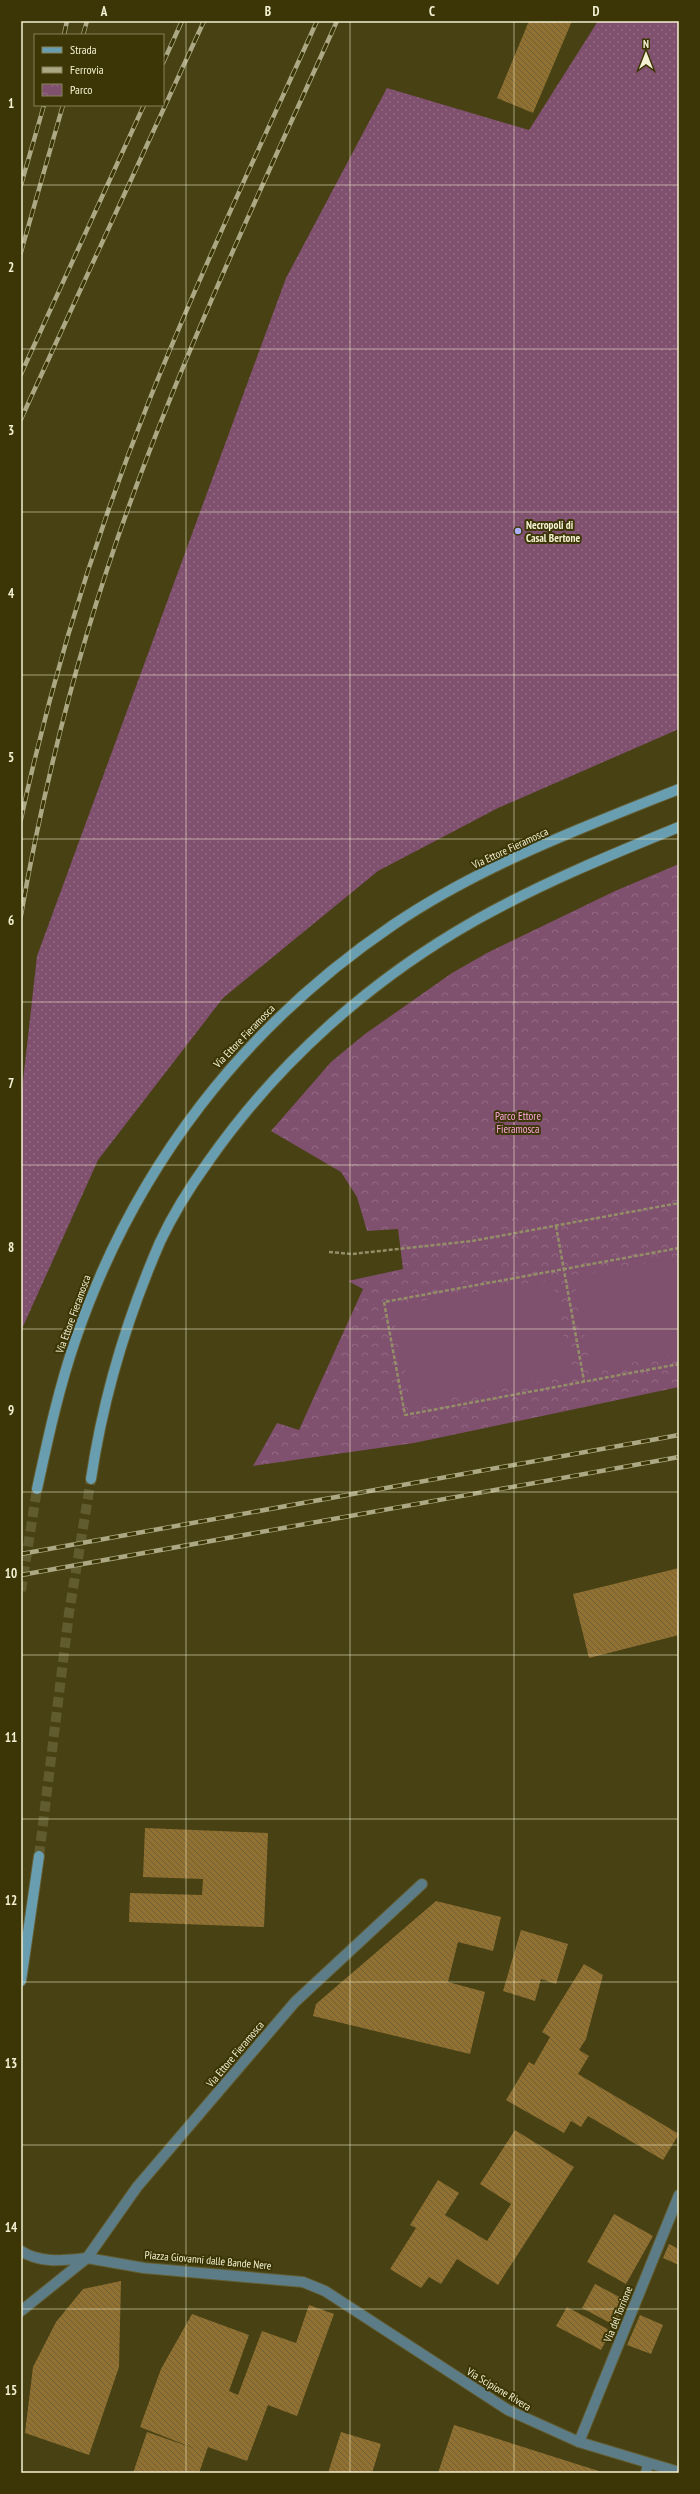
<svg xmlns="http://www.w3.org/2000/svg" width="700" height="2494" font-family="'PT Sans Narrow',sans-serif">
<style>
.grass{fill:url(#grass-dots)}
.park{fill:url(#park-crowns)}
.garden{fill:#80506f}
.building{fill:url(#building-back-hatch)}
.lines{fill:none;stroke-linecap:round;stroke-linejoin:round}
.secondary-tunnel{stroke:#615b30;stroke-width:10;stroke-dasharray:10 5;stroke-linecap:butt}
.lane-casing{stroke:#635d32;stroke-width:12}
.street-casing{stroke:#635d32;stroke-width:12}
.secondary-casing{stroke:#635d32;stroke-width:12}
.path{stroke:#938e67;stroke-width:2.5;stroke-dasharray:4 2;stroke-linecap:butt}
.lane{stroke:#5c7d88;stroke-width:10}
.street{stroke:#5c7d88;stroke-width:10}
.secondary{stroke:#699eb0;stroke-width:10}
.rail-casing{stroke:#aca883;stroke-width:4.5}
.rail{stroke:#3c3606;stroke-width:3;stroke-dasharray:9;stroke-linecap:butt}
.grid{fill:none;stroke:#f4f1d2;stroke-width:1;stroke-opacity:0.55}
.poi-dot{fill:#abaffb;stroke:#3c3606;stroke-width:1.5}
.labels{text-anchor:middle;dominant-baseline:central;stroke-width:4;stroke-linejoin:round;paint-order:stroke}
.poi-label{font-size:11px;font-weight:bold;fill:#f4f1d2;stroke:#3c3606;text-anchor:start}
.street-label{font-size:11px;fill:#f4f1d2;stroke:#3c3606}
.park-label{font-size:11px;fill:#fea8df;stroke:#3c3606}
.neatline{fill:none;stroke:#f4f1d2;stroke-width:1.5}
.grid-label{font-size:13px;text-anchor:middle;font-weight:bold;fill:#f4f1d2}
</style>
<defs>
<pattern id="grass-dots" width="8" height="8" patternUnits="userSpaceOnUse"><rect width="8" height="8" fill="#80506f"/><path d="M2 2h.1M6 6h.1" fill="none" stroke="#936a83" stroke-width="1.8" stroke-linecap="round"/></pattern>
<pattern id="park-crowns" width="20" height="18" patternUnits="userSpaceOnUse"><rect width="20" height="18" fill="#80506f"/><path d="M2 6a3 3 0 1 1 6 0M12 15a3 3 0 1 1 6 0" fill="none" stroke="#936a83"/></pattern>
<pattern id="building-back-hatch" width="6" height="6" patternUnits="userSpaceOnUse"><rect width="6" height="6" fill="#917131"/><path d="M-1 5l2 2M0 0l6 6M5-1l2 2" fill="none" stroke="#715f37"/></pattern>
</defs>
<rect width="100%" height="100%" fill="#474113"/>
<polygon class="grass" points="598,21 679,21 679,729 498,808 378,871 223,998 98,1160 21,1331 21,1099 37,956 286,278 387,88 529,130"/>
<polygon class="park" points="679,864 679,1387 414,1443 253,1466 277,1423 299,1430 363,1289 348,1281 403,1269 398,1229 367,1231 357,1197 341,1172 271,1131 331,1062 365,1034 452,973 487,953 615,891"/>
<g class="garden">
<polygon points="679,1257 679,1353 591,1371 574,1276"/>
<polygon points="552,1280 572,1375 413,1405 391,1306"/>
</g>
<g class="building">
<polygon points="529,21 572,21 533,113 497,98"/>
<polygon points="679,1568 679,1635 589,1658 573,1594"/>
<polygon points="145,1828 268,1833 264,1927 129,1922 130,1893 202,1895 203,1879 143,1877"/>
<polygon points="436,1901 501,1917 493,1951 458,1942 448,1982 485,1992 470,2054 313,2016 316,2004"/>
<polygon points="521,1930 568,1944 556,1984 541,1979 535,2001 503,1991"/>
<polygon points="584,1964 603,1975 586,2039 579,2050 589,2056 578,2074 679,2134 663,2160 588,2116 581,2127 571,2121 564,2133 506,2100 529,2062 534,2065 550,2037 542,2032"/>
<polygon points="515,2130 574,2167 498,2285 457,2259 441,2284 429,2277 421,2288 390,2269 416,2228 410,2225 438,2180 459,2193 445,2215 487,2241 511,2204 480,2184"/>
<polygon points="614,2214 653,2236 626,2284 587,2262"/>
<polygon points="669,2244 679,2249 679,2265 663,2258"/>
<polygon points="121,2281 119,2367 89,2455 25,2433 33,2367 56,2322 83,2289"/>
<polygon points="595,2284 627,2301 614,2325 582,2308"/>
<polygon points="309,2305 334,2314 297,2416 268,2405 247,2461 208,2447 199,2473 133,2473 147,2432 196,2449 140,2427 161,2369 192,2314 249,2335 229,2391 238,2395 262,2331 296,2343"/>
<polygon points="567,2307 611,2331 601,2350 556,2326"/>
<polygon points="640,2315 663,2325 651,2354 627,2345"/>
<polygon points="454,2425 605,2473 438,2473"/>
<polygon points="341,2432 381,2444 372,2473 328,2473"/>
</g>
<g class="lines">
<g class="secondary-tunnel">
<polyline points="21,1591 37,1489"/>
<polyline points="39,1856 69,1613 91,1479"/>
</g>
<defs>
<polyline id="lane" points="646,2473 648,2464"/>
<g id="street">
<polyline points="422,1884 295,2002 137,2187 87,2258 144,2268 303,2282 325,2291 508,2410 579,2442 679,2472"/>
<path d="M21,2251C41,2264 65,2260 87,2258L21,2311"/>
<polyline points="579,2442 679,2195"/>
</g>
<g id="secondary">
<path d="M91,1479C103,1398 127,1318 160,1242C173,1214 190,1187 208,1162C277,1063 370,980 476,920C540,884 610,855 679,827"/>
<path d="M37,1489C48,1438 59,1387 76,1338C135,1167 243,1027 393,925C480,866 581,828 679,789"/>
<polyline points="21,1981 39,1856"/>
</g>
</defs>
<use href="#lane" class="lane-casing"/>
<use href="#street" class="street-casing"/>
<use href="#secondary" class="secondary-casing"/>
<g class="path">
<polyline points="556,1226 584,1381"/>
<polyline points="679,1248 384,1302 405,1415 679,1364"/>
<polyline points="329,1252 352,1254 472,1241 679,1203"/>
</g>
<use href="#lane" class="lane"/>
<use href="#street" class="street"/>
<use href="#secondary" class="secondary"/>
<defs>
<g id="rail">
<polyline points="64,35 67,21"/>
<polyline points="83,35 87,21"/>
<polyline points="163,63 182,21"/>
<polyline points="21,185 44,105"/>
<polyline points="21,252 63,105"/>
<polyline points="21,374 144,105"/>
<polyline points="21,419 204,21"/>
<path d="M21,819C52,677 95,537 149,401C200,273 260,147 317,21"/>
<path d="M21,915C46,773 83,631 133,495C192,334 266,178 337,21"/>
<polyline points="21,1554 679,1435"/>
<polyline points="21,1575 679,1457"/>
</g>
</defs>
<use href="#rail" class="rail-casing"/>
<use href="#rail" class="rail"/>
</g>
<path class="grid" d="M186,21V2473M350,21V2473M514,21V2473M21,185H679M21,349H679M21,512H679M21,675H679M21,839H679M21,1002H679M21,1165H679M21,1329H679M21,1492H679M21,1655H679M21,1819H679M21,1982H679M21,2145H679M21,2309H679"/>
<circle class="poi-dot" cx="518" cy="531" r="4"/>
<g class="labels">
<g class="poi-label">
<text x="526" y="525">Necropoli di<tspan x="526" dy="13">Casal Bertone</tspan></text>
</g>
<g class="street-label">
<text transform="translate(510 848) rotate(-25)">Via Ettore Fieramosca</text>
<text transform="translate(244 1036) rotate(-46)">Via Ettore Fieramosca</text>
<text transform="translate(73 1314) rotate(-70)">Via Ettore Fieramosca</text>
<text transform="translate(235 2054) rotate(-50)">Via Ettore Fieramosca</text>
<text transform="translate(208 2260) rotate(5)">Piazza Giovanni dalle Bande Nere</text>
<text transform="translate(618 2314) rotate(-68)">Via del Torrione</text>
<text transform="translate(499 2389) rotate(31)">Via Scipione Rivera</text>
</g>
<g class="park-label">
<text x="518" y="1116">Parco Ettore<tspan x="518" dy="13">Fieramosca</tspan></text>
</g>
</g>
<rect width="700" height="2494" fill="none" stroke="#3c3606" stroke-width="44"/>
<rect x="34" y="34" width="130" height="72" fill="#3c3606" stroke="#868158"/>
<rect x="42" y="47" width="20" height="6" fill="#699eb0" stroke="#868158"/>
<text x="70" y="54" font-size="12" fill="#f4f1d2">Strada</text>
<rect x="42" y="67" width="20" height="6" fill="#aca883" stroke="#868158"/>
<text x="70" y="74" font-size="12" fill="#f4f1d2">Ferrovia</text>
<rect x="42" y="84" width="20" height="12" fill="url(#park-crowns)" stroke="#868158"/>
<text x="70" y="94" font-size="12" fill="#f4f1d2">Parco</text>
<g transform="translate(646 54)" stroke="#3c3606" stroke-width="3" paint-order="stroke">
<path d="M0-3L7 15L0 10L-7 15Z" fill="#f4f1d2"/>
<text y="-6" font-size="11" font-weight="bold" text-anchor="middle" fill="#f4f1d2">N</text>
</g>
<rect x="22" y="22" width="656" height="2450" class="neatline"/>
<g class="grid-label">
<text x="104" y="16">A</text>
<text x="268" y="16">B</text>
<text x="432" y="16">C</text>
<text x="596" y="16">D</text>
<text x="11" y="108">1</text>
<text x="11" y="272">2</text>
<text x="11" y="435">3</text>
<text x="11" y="598">4</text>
<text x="11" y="762">5</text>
<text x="11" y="925">6</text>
<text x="11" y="1088">7</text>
<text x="11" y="1252">8</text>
<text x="11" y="1415">9</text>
<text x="11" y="1578">10</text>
<text x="11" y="1742">11</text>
<text x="11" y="1905">12</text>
<text x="11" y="2068">13</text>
<text x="11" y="2232">14</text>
<text x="11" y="2395">15</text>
</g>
</svg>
